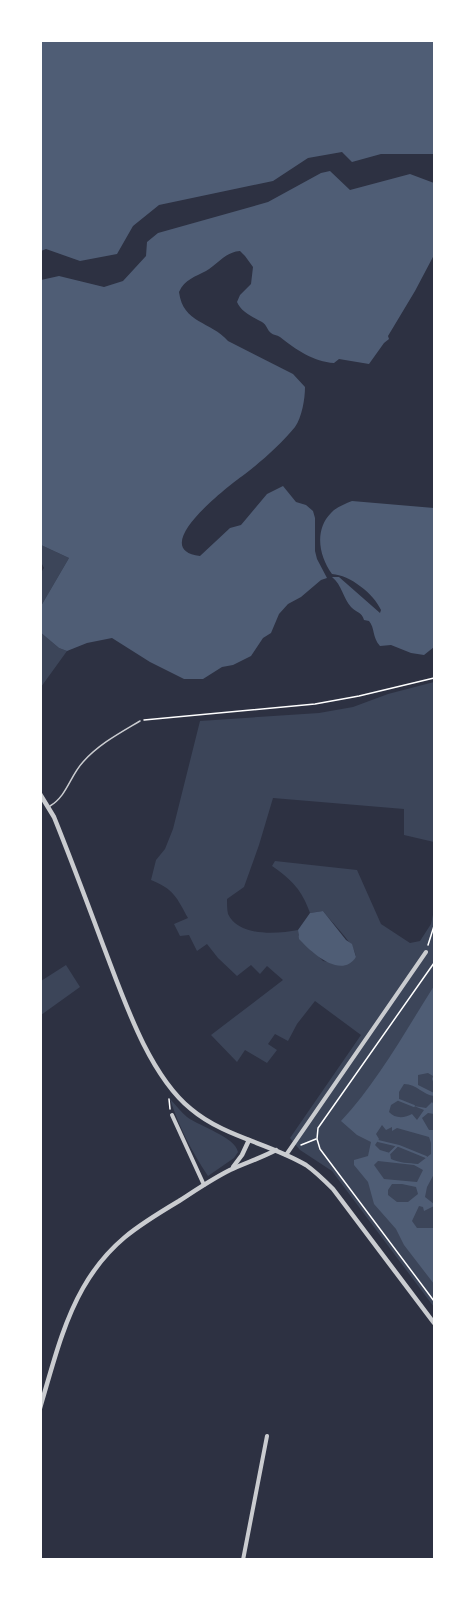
<svg xmlns="http://www.w3.org/2000/svg" width="475" height="1600" font-family="'DejaVu Sans',sans-serif">
<style>
.green{fill:#3c4559}
.water{fill:#4f5d75;fill-rule:evenodd}
.lines{fill:none;stroke-linecap:round;stroke-linejoin:round}
.stream{stroke:#4f5d75;stroke-width:2}
.path{stroke:#fff;stroke-width:1.5}
.service{stroke:#caccd0;stroke-width:1.5}
.minor{stroke:#caccd0;stroke-width:4}
.tertiary{stroke:#caccd0;stroke-width:4.5}
</style>
<rect width="100%" height="100%" fill="#2d3142"/>
<g class="green">
<polygon points="41,545 69,558 41,606 40,574 44,568 41,562"/>
<polygon points="40,632 59,648 67,651 41,687"/>
<path d="M434,682V842L404,835V809L273,798L259,845L244,887L227,899C227,903 227,910 228,914C239,937 277,934 298,930V935L323,961L345,965L356,957C355,944 332,923 323,911L310,913C302,890 292,880 272,866L275,861L357,870L381,924L410,943L420,941L431,924L434,910V1307L332,1171L300,1150L290,1138L361,1035L315,1001L297,1024L288,1041L275,1034L268,1044L277,1050L267,1063L245,1050L237,1062L211,1035L283,980L267,966L260,974L251,965L237,976L218,958L207,944L197,951L189,935L180,936L174,924L188,918C177,898 174,889 151,880L156,860L165,849L173,829L200,721L319,713L353,707L388,694Z"/>
<polygon points="66,965 80,987 41,1015 41,981"/>
<path d="M170,1099C176,1105 181,1112 187,1117C201,1127 235,1137 238,1152L234,1158L208,1176C192,1152 179,1127 170,1099Z"/>
</g>
<g class="water">
<polygon points="41,40 434,41 434,154 381,154 352,162 342,152 308,158 273,181 159,205 133,226 117,254 80,261 46,249 41,251"/>
<path d="M330,171L350,190L410,174L434,183V255L415,291L388,336L389,339L384,343L369,364L339,359L334,363C314,362 295,349 280,337C277,335 273,335 271,333C267,330 267,325 262,322C253,317 241,312 237,302L240,295L251,284L253,267L245,256L240,251C225,252 218,264 206,271C195,277 185,279 179,292C183,324 211,321 228,341L293,374L305,387C305,399 302,417 295,427C281,444 262,461 245,474C231,484 145,549 200,556L230,528L241,525L267,494L283,486L296,502L306,505L313,511L315,518V551L317,559L327,578L321,580L301,597L288,604L279,614L271,633L263,638L251,656L233,665L222,667L203,679H184L150,662L112,638L87,643L67,651L59,648L40,632L41,606L69,558L41,545V280L59,276L104,287L123,281L146,256L147,242L158,233L268,202L321,173Z"/>
<path d="M352,501L434,508V647L424,655L411,653L391,645L380,646C372,637 375,628 369,621L364,620C362,612 357,613 351,607C343,598 342,585 332,577H339L380,613L381,610C374,594 350,575 332,574C319,556 314,530 331,513C336,507 345,504 352,501Z"/>
<path d="M323,911L346,940L352,944L356,957C341,980 311,952 299,939L298,930L310,913Z"/>
<path d="M434,986V1084L432,1079L433,1076L428,1073L418,1075V1085L434,1093V1096C423,1095 417,1084 404,1084L399,1092V1100L391,1105L389,1112C395,1119 405,1118 412,1114L417,1120L424,1110L414,1106L426,1108L432,1102L434,1105V1114L428,1113L422,1118L429,1130H434V1174L427,1187L425,1197L434,1204V1206L424,1211L423,1207L419,1206L412,1221L417,1228H434V1284L404,1245L396,1229L374,1204L368,1182L354,1165V1160L368,1156L371,1142L357,1135L341,1121C377,1083 406,1030 434,986ZM382,1125L386,1130L392,1127V1131L397,1128L429,1137L431,1143V1154L418,1164C409,1163 399,1163 391,1159L390,1153L380,1150L375,1145L379,1139L376,1134ZM378,1161L414,1165L423,1170L417,1182L384,1179L374,1165ZM392,1184H402L416,1187L418,1194L408,1202H397L388,1195V1190Z"/>
</g>
<g class="lines">
<g class="stream">
<polyline points="399,1100 414,1106"/>
<polyline points="378,1141 399,1146 426,1157"/>
<polyline points="390,1153 397,1146"/>
</g>
<g class="path">
<polyline points="144,720 315,704 359,696 434,678"/>
<polyline points="428,945 434,926"/>
<polyline points="434,963 318,1128 317,1139 320,1149 434,1301"/>
<polyline points="169,1099 170,1109"/>
<polyline points="301,1145 316,1139"/>
</g>
<path class="service" d="M50,806C67,796 70,776 83,762C99,744 120,733 140,721"/>
<g class="minor">
<polyline points="172,1115 204,1185"/>
<polyline points="286,1155 426,952"/>
<polyline points="243,1560 267,1436"/>
</g>
<g class="tertiary">
<path d="M40,794L54,817C71,859 87,902 103,945C123,997 148,1074 191,1109C224,1137 269,1143 306,1165C316,1172 324,1180 333,1189L434,1323"/>
<polyline points="233,1167 242,1155 249,1140"/>
<path d="M40,1408C52,1368 62,1325 83,1288C108,1244 137,1226 179,1201C196,1190 212,1179 230,1170C245,1163 261,1158 276,1150"/>
</g>
</g>
<rect width="475" height="1600" fill="none" stroke="#ffffff" stroke-width="84"/>
</svg>
